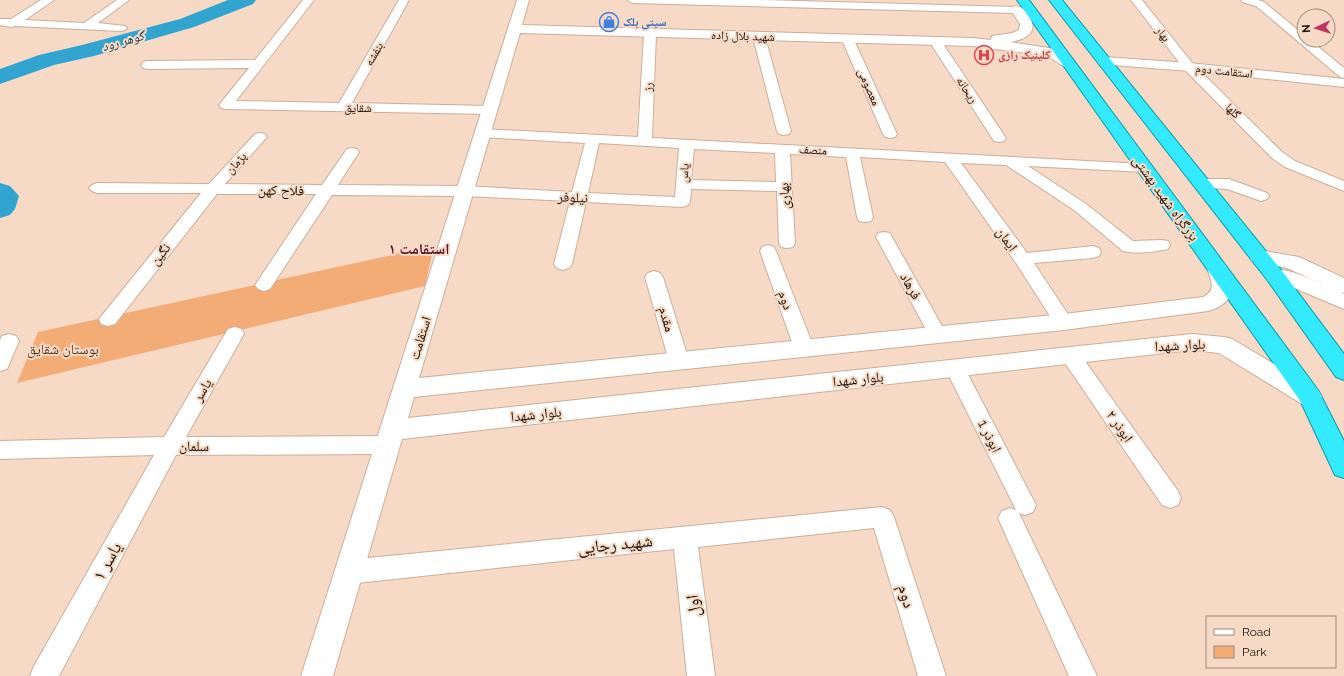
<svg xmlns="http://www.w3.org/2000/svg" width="1344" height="676" font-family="Raleway,'Noto Naskh Arabic',sans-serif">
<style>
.green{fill:#f4ac76}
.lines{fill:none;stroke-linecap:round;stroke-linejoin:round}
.river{fill:#32a4d0;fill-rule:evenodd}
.minor-casing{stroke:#caae9a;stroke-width:2}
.tertiary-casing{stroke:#caae9a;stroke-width:2}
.secondary-casing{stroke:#caae9a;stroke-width:2}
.trunk-casing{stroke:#0a9aa9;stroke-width:2}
.minor{fill:#fff;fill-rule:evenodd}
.tertiary{fill:#fff;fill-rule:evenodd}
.secondary{fill:#fff;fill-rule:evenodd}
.trunk{fill:#34eafe;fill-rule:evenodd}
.labels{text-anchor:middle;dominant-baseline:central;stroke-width:4;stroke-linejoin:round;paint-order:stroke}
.far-shop-label{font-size:12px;font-weight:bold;fill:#366cbe;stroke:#f7dac6;text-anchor:start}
.far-street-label{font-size:12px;fill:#1a110a;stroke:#f7dac6}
.far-health-label{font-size:12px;font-weight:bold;fill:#be3a42;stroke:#f7dac6;text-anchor:start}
.far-water-label{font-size:13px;font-style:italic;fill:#0d3e50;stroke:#f7dac6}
.street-label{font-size:14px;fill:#1a110a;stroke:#f7dac6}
.park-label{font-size:14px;fill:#52321a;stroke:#f7dac6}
.neighbourhood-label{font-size:15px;font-weight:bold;fill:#59152b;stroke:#f7dac6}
.near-street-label{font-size:17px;fill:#1a110a;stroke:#f7dac6}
</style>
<rect width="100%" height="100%" fill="#f7dac6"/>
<polygon class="green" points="434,246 425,286 17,383 38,332"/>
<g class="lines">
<g class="river">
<polygon points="228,0 256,0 253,4 194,27 94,56 54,65 0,84 0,69 39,55 82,45 180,19"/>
<polygon points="0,183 10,186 19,196 15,209 10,215 0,218"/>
</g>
<defs>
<g id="minor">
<polygon points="41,0 54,0 25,20 84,23 117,0 129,0 98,23 125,26 127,28 125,30 121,31 15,26 11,27 0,25 0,19 11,19"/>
<polygon points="303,0 314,0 236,101 339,103 399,0 409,0 352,103 489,106 494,107 496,110 494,113 489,114 226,109 221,108 219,105 249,68 147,69 143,68 141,65 143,62 147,61 255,60"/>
<polygon points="627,0 759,0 1017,7 1023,10 1017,13 632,3"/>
<polygon points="1131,0 1142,0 1193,64 1282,152 1295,161 1344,181 1344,191 1285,167 1272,158 1185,70"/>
<polygon points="1241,0 1258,0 1264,2 1304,35 1304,40 1310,40 1344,68 1344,78 1340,77 1256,6 1242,2"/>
<path d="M650,30L654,32L656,34L652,138L1144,164L1149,165L1151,168L1149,171L1144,172L1028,166L1086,204L1133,241L1162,240L1168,241L1170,245L1168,249C1155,252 1136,254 1123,251L1074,210L1006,165L961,163L1027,253L1093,246L1099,248L1101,252L1099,256L1093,258L1034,263L1073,322L1071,327L1064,329L1057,327L1016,263L945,162L860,157L873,217L871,221L865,222L859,221L857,217L846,157L790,154L795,243L793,247L787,248L781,247L779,243L777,191L691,189L690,202L688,205L682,207L586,202L572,264L569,268L563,270L557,268L554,264L570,201L465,196L332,195L270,289L264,291L258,289L255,285L316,194H217L115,324L108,326L101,324L99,319L201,193H97L92,191L89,188L92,185L97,183L209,184L255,134L260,133L265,134L267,137L225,184L322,185L347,149L352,148L357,149L359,152L338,185L465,186L572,192L585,143L482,137L477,136L475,133L477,130L482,129L638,137L644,34L646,32ZM599,143L679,148L675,197L588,193ZM694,149L775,153L776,182L691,180Z"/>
<polygon points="759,33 763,34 765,37 791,131 789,134 784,135 779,134 777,131 753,37 755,34"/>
<polygon points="848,36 852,37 854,40 897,134 895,137 890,138 885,137 883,134 842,40 844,37"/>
<polygon points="935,37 939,38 1006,138 1004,141 999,142 994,141 992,138 929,41 931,38"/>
<polygon points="1202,179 1229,179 1267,193 1269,196 1267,199 1261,201 1227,189 1197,187 1194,184 1197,181"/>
<polygon points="884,232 890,233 892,237 947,335 945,340 938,342 931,340 929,335 876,237 878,233"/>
<polygon points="768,245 774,247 776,251 814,348 811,353 804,355 797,353 794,348 760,251 762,247"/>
<polygon points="654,271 660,273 663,277 689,361 686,366 679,368 672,366 669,361 645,277 648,273"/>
<polygon points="235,327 242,329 244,334 186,437 387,436 395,439 398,445 395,451 387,454 176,455 59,676 30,676 34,666 154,455 0,459 0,441 164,437 228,329"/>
<polygon points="9,334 16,336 19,341 7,369 0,371 0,340 2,336"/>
<polygon points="1070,348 1077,350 1178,491 1181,498 1178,505 1170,508 1162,505 1063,360 1060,355 1063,350"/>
<polygon points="955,361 962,363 1036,505 1033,512 1025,515 1019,513 1097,676 1069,676 998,518 1002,511 1010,508 1016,510 945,368 948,363"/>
<polygon points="882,507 890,510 894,517 946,676 918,676 874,528 698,547 715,676 687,676 674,549 348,584 339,580 336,572 339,564 348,560"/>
</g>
<g id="tertiary">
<polygon points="1104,57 1189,63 1344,79 1344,87 1189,71 1099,64 1097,61 1099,58"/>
<path d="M1259,250L1299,257L1344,278V293L1340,292L1344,294V309L1287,285L1268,281L1265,276L1268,271C1286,266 1305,277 1322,284L1287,268L1252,261L1249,256L1252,251Z"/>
</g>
<path id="secondary" d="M517,0H529L522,25L972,38L991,40L992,36L1012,33L1019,30L1020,24L1011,10L1012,7C1016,6 1019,6 1022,8C1025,10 1028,15 1030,18C1039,34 1023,40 1010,42L1055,49L1061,51L1075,63L1073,66L1068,67L1063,66L1048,56L972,46L520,33L419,378L1064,314L1203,297C1217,290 1211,280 1207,268L1210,263L1217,261L1224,263C1238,285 1234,304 1208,311L1064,330L414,397L408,418L1192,334L1224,337L1232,339L1318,390L1322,397L1318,404L1310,406L1302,404L1219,353L1192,350L402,439L333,676H301Z"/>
<g id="trunk">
<polygon points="1017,0 1029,0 1318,390 1344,441 1344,478 1335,475 1301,402"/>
<polygon points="1049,0 1062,0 1282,271 1344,354 1344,380 1336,377 1268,281"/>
</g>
</defs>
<use href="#minor" class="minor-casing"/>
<use href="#tertiary" class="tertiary-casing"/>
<use href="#secondary" class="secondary-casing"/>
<use href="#trunk" class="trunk-casing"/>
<use href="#minor" class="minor"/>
<use href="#tertiary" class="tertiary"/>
<use href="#secondary" class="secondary"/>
<use href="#trunk" class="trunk"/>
</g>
<defs>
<symbol id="shop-ring" viewBox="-11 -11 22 22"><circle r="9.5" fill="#f7dac6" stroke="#3f7fe0" stroke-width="1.5"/><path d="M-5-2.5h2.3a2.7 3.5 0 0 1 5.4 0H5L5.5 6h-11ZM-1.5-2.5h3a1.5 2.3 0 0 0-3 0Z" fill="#3f7fe0"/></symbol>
<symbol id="hospital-ring" viewBox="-11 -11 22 22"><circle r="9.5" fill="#f7dac6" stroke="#e0444e" stroke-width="1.5"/><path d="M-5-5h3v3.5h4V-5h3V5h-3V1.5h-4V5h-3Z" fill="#e0444e"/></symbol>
</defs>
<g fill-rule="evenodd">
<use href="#shop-ring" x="598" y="11" width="22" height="22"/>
<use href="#hospital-ring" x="973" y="44" width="22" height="22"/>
</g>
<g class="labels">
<g class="far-shop-label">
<text x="623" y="22">سیتی بلک</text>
</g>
<g class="far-street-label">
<text transform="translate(1163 34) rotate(52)">بهار</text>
<text transform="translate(743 36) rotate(2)">شهید بلال زاده</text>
<text transform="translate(374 54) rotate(-60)">بنفشه</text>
<text transform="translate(1224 71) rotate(6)">استقامت دوم</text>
<text transform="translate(648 87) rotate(-87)">رز</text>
<text transform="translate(869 87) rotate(66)">معصومی</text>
<text transform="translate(967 90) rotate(57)">ریحانه</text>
<text transform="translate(358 108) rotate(1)">شقایق</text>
<text transform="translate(1233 111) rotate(45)">گلها</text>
<text transform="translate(813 150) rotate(3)">منصف</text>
<text transform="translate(236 163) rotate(-48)">پژمان</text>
<text transform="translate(684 173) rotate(-85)">یاس</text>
</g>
<g class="far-health-label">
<text x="998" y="55">کلینیک رازی</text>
</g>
<g class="far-water-label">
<text transform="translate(123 41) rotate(-16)">گوهر رود</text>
</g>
<g class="street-label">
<text transform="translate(281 190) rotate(1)">فلاح کهن</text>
<text transform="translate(784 196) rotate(-93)">بهاری</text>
<text transform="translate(573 197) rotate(3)">نیلوفر</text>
<text transform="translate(1166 198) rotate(54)">بزرگراه شهید بهشتی</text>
<text transform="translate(1007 239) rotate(54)">ایمان</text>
<text transform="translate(160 254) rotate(-51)">نگین</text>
<text transform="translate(911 286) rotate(61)">فرهاد</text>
<text transform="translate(786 300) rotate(70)">دوم</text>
<text transform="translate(667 319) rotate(74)">مقدم</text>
<text transform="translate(420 338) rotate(-73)">استقامت</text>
<text transform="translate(1180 345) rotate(-3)">بلوار شهدا</text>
<text transform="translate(858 379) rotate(-6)">بلوار شهدا</text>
<text transform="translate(202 390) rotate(-60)">یاسر</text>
<text transform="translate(536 414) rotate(-6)">بلوار شهدا</text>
<text transform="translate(1120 426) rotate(55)">ابوذر ۲</text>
<text transform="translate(990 436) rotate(63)">ابوذر 1</text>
<text x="194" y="446">سلمان</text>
</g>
<g class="park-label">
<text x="63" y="349">بوستان شقایق</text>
</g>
<g class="neighbourhood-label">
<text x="419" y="249">استقامت ۱</text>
</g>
<g class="near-street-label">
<text transform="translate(615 544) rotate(-6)">شهید رجایی</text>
<text transform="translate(107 561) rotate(-61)">یاسر ۱</text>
<text transform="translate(907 596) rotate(73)">دوم</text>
<text transform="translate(693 606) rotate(-97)">اول</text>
</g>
</g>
<rect x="1206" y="616" width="130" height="52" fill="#f7dac6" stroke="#9f8a7b"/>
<rect x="1214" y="629" width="20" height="6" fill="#ffffff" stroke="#9f8a7b"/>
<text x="1242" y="636" font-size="12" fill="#1a110a">Road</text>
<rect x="1214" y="646" width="20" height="12" fill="#f4ac76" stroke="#9f8a7b"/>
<text x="1242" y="656" font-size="12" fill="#1a110a">Park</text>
<g transform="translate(1316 28) rotate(266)"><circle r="19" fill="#f7dac6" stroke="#9f8a7b"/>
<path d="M0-3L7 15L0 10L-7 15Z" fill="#c13363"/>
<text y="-6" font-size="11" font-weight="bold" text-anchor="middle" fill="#1a110a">N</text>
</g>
</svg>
